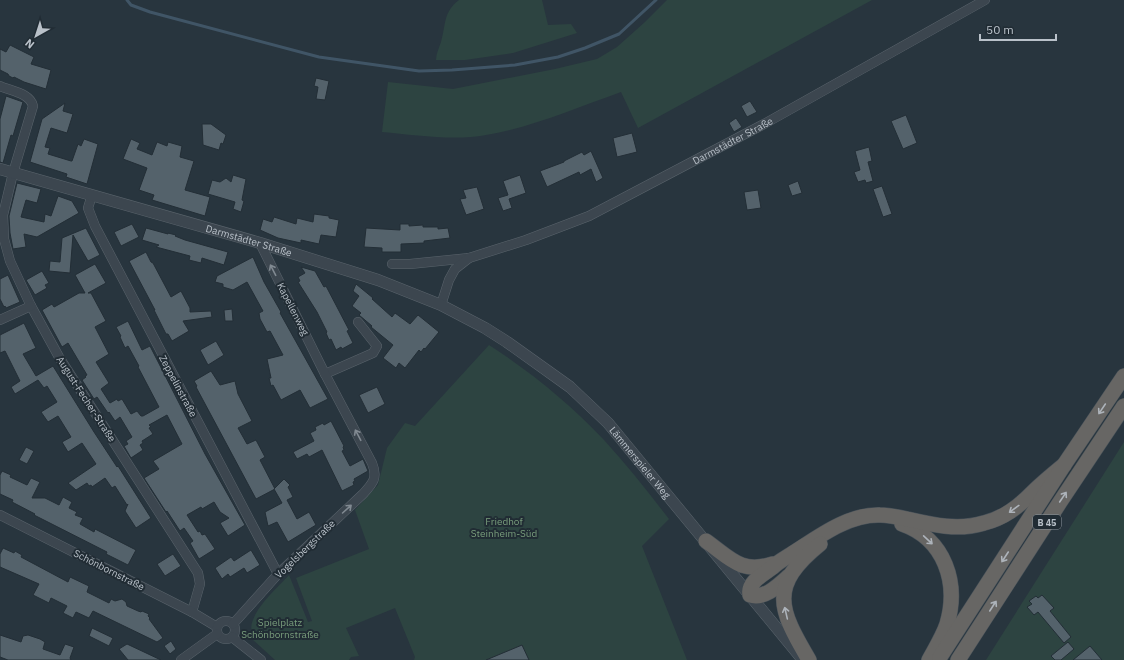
<svg xmlns="http://www.w3.org/2000/svg" width="1124" height="660" font-family="'IBM Plex Sans',sans-serif">
<style>
.green{fill:#2d4441}
.lines{fill:none;stroke-linecap:round;stroke-linejoin:round}
.stream{stroke:#405566;stroke-width:3}
.building{fill:#54626b;stroke:#232e36}
.minor-casing{stroke:#5a646c;stroke-width:10}
.tertiary-casing{stroke:#5a646c;stroke-width:12}
.trunk-casing{stroke:#475159;stroke-width:16}
.minor{stroke:#3c464f;stroke-width:9}
.tertiary{stroke:#3c464f;stroke-width:11}
.trunk{stroke:#676664;stroke-width:15}
.oneway{stroke:#818a92}
.oneway2{stroke:#adb3ba}
.labels{text-anchor:middle;dominant-baseline:central;stroke-width:4;stroke-linejoin:round;paint-order:stroke}
.shield{fill:#212c34;stroke:#8b949c;stroke-width:1}
.shield-label{font-size:9px;font-weight:bold;fill:#b9c1c9}
.street-label{font-size:10px;fill:#b9c1c9;stroke:#212c34}
.park-label{font-size:10px;fill:#799d7c;stroke:#212c34}
</style>
<rect width="100%" height="100%" fill="#28353e"/>
<g class="green">
<path d="M459,0H542L548,25L571,24L577,33L513,53L465,60H436C436,54 439,48 441,42C446,25 443,12 459,0Z"/>
<path d="M667,0H872L638,128L621,92C576,108 533,127 486,135C454,141 415,135 382,132L388,82L453,89L555,69L597,59L617,47L645,22Z"/>
<path d="M489,345C531,372 569,403 604,440C627,465 648,492 669,519L642,546L687,660H414L415,657L395,608L346,628L359,656L351,657L349,660H275L252,639C252,633 250,626 253,620C258,605 278,587 289,575L308,622L312,621L296,578L369,549L355,510L378,485L387,448L405,423L415,426Z"/>
<polygon points="1124,442 1124,660 986,660"/>
</g>
<g class="lines">
<polyline class="stream" points="127,0 131,5 150,12 319,57 419,71 452,70 515,65 558,57 585,48 619,34 656,0"/>
</g>
<g class="building">
<polygon points="10,45 34,57 31,64 51,70 46,89 24,82 14,77 13,78 9,76 8,74 0,70 0,49 6,52"/>
<polygon points="316,78 329,81 325,100 316,99 318,87 314,86"/>
<polygon points="6,96 23,102 13,136 11,135 3,163 0,162 0,119"/>
<polygon points="750,101 757,112 747,117 741,106"/>
<polygon points="65,103 63,111 73,114 67,133 51,128 45,147 50,148 48,154 71,161 72,161 78,144 81,146 84,139 98,144 87,184 66,177 67,174 30,162 42,119"/>
<polygon points="906,115 917,143 903,149 891,121"/>
<polygon points="736,118 742,127 734,132 729,123"/>
<polygon points="202,124 211,124 226,135 223,144 221,143 219,150 203,145"/>
<polygon points="632,133 637,152 617,157 613,138"/>
<polygon points="131,139 140,143 137,149 152,155 157,142 167,146 168,142 182,146 180,157 194,161 185,190 210,197 205,216 152,200 154,195 139,190 147,168 123,159"/>
<polygon points="869,147 872,161 868,162 873,181 866,183 865,180 858,182 854,172 860,170 855,151"/>
<polygon points="591,151 603,178 596,182 591,169 580,175 579,172 547,187 540,171 564,162 564,161 582,152 584,155"/>
<polygon points="233,175 246,179 242,200 244,201 241,212 233,209 235,202 208,194 212,180 220,182 226,178 231,182"/>
<polygon points="520,175 526,193 509,199 512,208 503,211 498,198 508,195 503,181"/>
<polygon points="798,181 802,193 792,196 788,185"/>
<polygon points="17,183 41,189 37,203 26,200 21,217 44,222 45,214 51,216 58,196 72,201 79,213 37,237 24,234 26,247 13,249 10,233 9,216"/>
<polygon points="882,186 892,214 883,217 873,189"/>
<polygon points="477,187 484,209 466,215 460,199 466,198 463,190"/>
<polygon points="758,190 761,208 747,210 744,192"/>
<polygon points="314,214 329,216 329,218 339,220 336,237 321,235 319,244 301,240 301,243 278,238 260,230 263,219 272,222 274,217 296,224 297,218 313,222"/>
<polygon points="132,224 139,237 121,246 114,232"/>
<polygon points="400,224 409,224 409,226 423,225 423,227 438,227 438,229 448,228 450,238 424,241 424,243 401,244 401,252 382,252 382,248 364,247 366,228 400,230"/>
<polygon points="86,228 100,255 88,261 73,235 70,273 49,271 50,261 60,262 62,238"/>
<polygon points="146,228 168,234 168,233 176,235 175,236 185,240 228,252 224,265 202,258 201,263 189,260 190,256 156,247 159,245 142,240"/>
<polygon points="146,252 151,262 153,263 171,297 181,291 190,308 190,312 211,311 212,317 183,321 189,331 172,341 168,334 166,334 154,310 155,310 129,261"/>
<polygon points="253,257 264,282 281,312 280,313 328,399 310,408 300,390 281,400 273,385 271,386 269,378 271,378 267,359 283,355 270,331 267,332 260,319 259,313 263,311 247,282 233,290 223,287 223,284 215,282 217,276"/>
<polygon points="95,264 106,283 88,293 91,293 106,321 95,327 109,354 96,362 109,383 101,389 110,403 117,399 118,401 122,399 131,414 137,411 141,416 143,416 159,407 138,367 139,366 128,346 125,348 120,337 121,336 116,327 128,321 142,350 150,346 205,454 245,525 228,536 220,523 229,518 220,512 214,502 202,509 201,507 187,515 198,532 200,531 202,535 205,534 215,549 199,559 190,543 193,541 184,528 180,531 167,511 166,512 144,478 159,469 153,461 182,444 167,415 149,425 151,427 149,428 153,434 142,441 143,443 140,445 143,450 131,458 124,446 128,444 126,441 132,437 120,417 115,421 109,412 108,413 97,397 94,399 82,380 86,377 85,376 87,375 68,343 62,347 42,310 52,304 54,307 56,306 79,293 85,293 75,275"/>
<polygon points="301,267 315,271 324,287 326,286 349,330 347,331 353,343 342,349 341,347 336,350 331,339 329,340 326,333 327,332 317,312 298,282 300,281 298,277 305,273"/>
<polygon points="42,271 49,283 45,285 47,288 35,295 26,280"/>
<polygon points="8,275 20,302 6,308 5,306 4,307 0,299 0,279"/>
<polygon points="356,284 373,298 372,299 392,317 395,313 410,324 418,315 439,332 425,349 424,348 421,352 419,350 405,368 399,363 396,368 383,358 393,345 371,327 372,326 359,315 361,313 352,306 359,296 353,291"/>
<polygon points="232,309 233,321 225,321 224,310"/>
<polygon points="24,323 36,348 23,354 36,376 53,366 94,432 117,467 118,466 151,518 136,528 125,511 128,504 127,505 115,486 112,488 105,478 92,487 91,485 89,486 87,483 76,490 68,483 96,464 82,443 68,452 62,442 71,437 58,416 48,422 41,412 57,402 47,386 44,388 38,380 15,394 11,387 20,381 5,351 0,353 0,335"/>
<polygon points="216,341 224,355 208,365 200,350"/>
<polygon points="211,371 220,385 235,381 238,394 252,421 238,428 247,444 256,440 265,457 260,460 275,489 256,499 196,387 197,386 194,381"/>
<polygon points="377,387 385,404 368,413 359,395"/>
<polygon points="331,421 344,446 343,447 344,450 342,451 350,466 363,459 368,471 354,479 355,481 353,482 354,485 342,491 322,450 309,457 307,454 297,459 293,452 314,441 310,433 316,430 315,427 323,423 324,425"/>
<polygon points="26,447 34,451 27,464 19,460"/>
<polygon points="2,471 11,475 10,477 27,485 31,478 40,482 32,498 45,498 59,505 63,497 72,502 69,508 77,512 75,515 83,518 80,524 94,532 95,529 136,550 128,565 106,554 107,552 34,515 35,514 12,502 13,500 0,494 0,475"/>
<polygon points="284,479 290,485 288,487 293,497 287,500 297,519 309,512 316,525 288,542 277,522 268,526 265,512 282,503 274,489"/>
<polygon points="3,548 14,553 15,551 22,555 21,557 68,582 70,577 89,586 87,592 109,603 111,599 115,601 122,599 126,602 127,606 138,611 141,612 142,611 149,614 148,616 150,618 149,619 163,638 157,642 93,611 89,618 76,612 73,618 63,613 67,606 51,598 49,603 33,595 39,584 0,567 0,554"/>
<polygon points="251,550 260,565 247,573 244,568 230,577 228,574 222,579 215,568 231,557 234,561"/>
<polygon points="173,554 181,566 165,576 157,564"/>
<polygon points="1042,595 1054,608 1050,611 1071,637 1064,643 1038,612 1034,615 1027,607 1032,604 1029,601 1036,596 1038,598"/>
<polygon points="92,628 113,638 109,646 89,636"/>
<polygon points="0,635 21,642 23,636 28,635 40,639 45,642 43,649 60,655 65,644 74,647 70,658 71,660 8,660 0,657"/>
<polygon points="171,641 176,649 170,654 164,646"/>
<polygon points="1068,642 1074,649 1061,660 1055,660 1051,656"/>
<polygon points="127,644 161,660 128,660 119,649"/>
<polygon points="522,645 529,660 486,660"/>
<polygon points="1090,646 1102,660 1073,660"/>
</g>
<g class="lines">
<defs>
<g id="minor">
<path d="M0,86C11,91 30,93 33,106L13,173L3,215L4,239L10,261L31,306L59,357L198,573L200,584L192,612"/>
<polyline points="92,195 88,208 95,226 278,574"/>
<polyline points="392,264 410,264 469,258"/>
<path id="s1" d="M441,305L449,280L455,269L469,258L526,240L589,216L764,124L985,0"/>
<polyline points="0,320 31,306"/>
<polyline points="325,374 373,353 377,346 358,322"/>
<polyline points="0,515 192,612 217,627"/>
<circle cx="226" cy="630" r="9"/>
<path d="M233,624L278,574L363,494C373,483 378,478 372,463L325,374L260,243"/>
<polyline points="232,637 261,660"/>
<polyline points="181,660 217,634"/>
</g>
<g id="tertiary">
<path id="s2" d="M0,169L260,243L378,280L441,305L485,328L507,342L570,387L608,423L803,660"/>
</g>
<g id="trunk">
<path d="M902,524C945,539 959,583 947,624C943,636 935,649 929,660"/>
<path d="M706,541C731,559 741,574 773,564"/>
<path d="M789,576C779,585 764,600 750,595C747,582 764,574 773,567C778,562 784,559 790,555C817,538 847,514 880,515C889,515 898,517 907,519C933,525 958,531 984,523C1004,518 1018,507 1032,493C1042,483 1053,474 1064,465"/>
<polyline points="940,657 1064,465 1124,376"/>
<path d="M809,660C779,609 768,586 820,544"/>
<polyline points="958,660 1060,502 1124,406"/>
</g>
</defs>
<use href="#minor" class="minor-casing"/>
<use href="#tertiary" class="tertiary-casing"/>
<use href="#trunk" class="trunk-casing"/>
<use href="#minor" class="minor"/>
<use href="#tertiary" class="tertiary"/>
<use href="#trunk" class="trunk"/>
</g>
<defs><path id="oneway-shaft" d="M-6 0H5M1.5-3L5.5 0L1.5 3" fill="none" stroke-width="1.6" stroke-linecap="round" stroke-linejoin="round"/></defs>
<g class="oneway">
<use href="#oneway-shaft" transform="translate(273 270) rotate(-117)"/>
<use href="#oneway-shaft" transform="translate(358 435) rotate(-118)"/>
<use href="#oneway-shaft" transform="translate(347 509) rotate(-42)"/>
</g>
<g class="oneway2">
<use href="#oneway-shaft" transform="translate(1102 409) rotate(124)"/>
<use href="#oneway-shaft" transform="translate(1063 497) rotate(-56)"/>
<use href="#oneway-shaft" transform="translate(1014 509) rotate(144)"/>
<use href="#oneway-shaft" transform="translate(928 540) rotate(43)"/>
<use href="#oneway-shaft" transform="translate(1005 557) rotate(123)"/>
<use href="#oneway-shaft" transform="translate(993 606) rotate(-57)"/>
<use href="#oneway-shaft" transform="translate(786 613) rotate(-103)"/>
</g>
<g class="labels">
<rect class="shield" x="1033" y="515" width="28" height="14" rx="3"/>
<g class="shield-label">
<text x="1047" y="522">B 45</text>
</g>
<g class="street-label">
<text stroke="none"><textPath href="#s1" startOffset="346">Darmstädter Straße</textPath></text>
<text stroke="none"><textPath href="#s2" startOffset="259">Darmstädter Straße</textPath></text>
<text transform="translate(293 309) rotate(63)">Kapellenweg</text>
<text transform="translate(178 386) rotate(62)">Zeppelinstraße</text>
<text transform="translate(86 399) rotate(57)">August-Fecher-Straße</text>
<text stroke="none"><textPath href="#s2" startOffset="718">Lämmerspieler Weg</textPath></text>
<text transform="translate(305 549) rotate(-44)">Vogelsbergstraße</text>
<text transform="translate(109 570) rotate(27)">Schönbornstraße</text>
</g>
<g class="park-label">
<text x="504" y="521">Friedhof<tspan x="504" dy="12">Steinheim-Süd</tspan></text>
<text x="280" y="622">Spielplatz<tspan x="280" dy="12">Schönbornstraße</tspan></text>
</g>
</g>
<g transform="translate(36 36) rotate(219)" stroke="#212c34" stroke-width="3" paint-order="stroke">
<path d="M0-3L7 15L0 10L-7 15Z" fill="#b9c1c9"/>
<text y="-6" font-size="11" font-weight="bold" text-anchor="middle" fill="#b9c1c9">N</text>
</g>
<path d="M980 34v6h76v-6" fill="none" stroke="#b9c1c9" stroke-width="2"/>
<text x="986" y="34" font-size="12" fill="#b9c1c9" stroke="#212c34" stroke-width="3" paint-order="stroke">50 m</text>
</svg>
